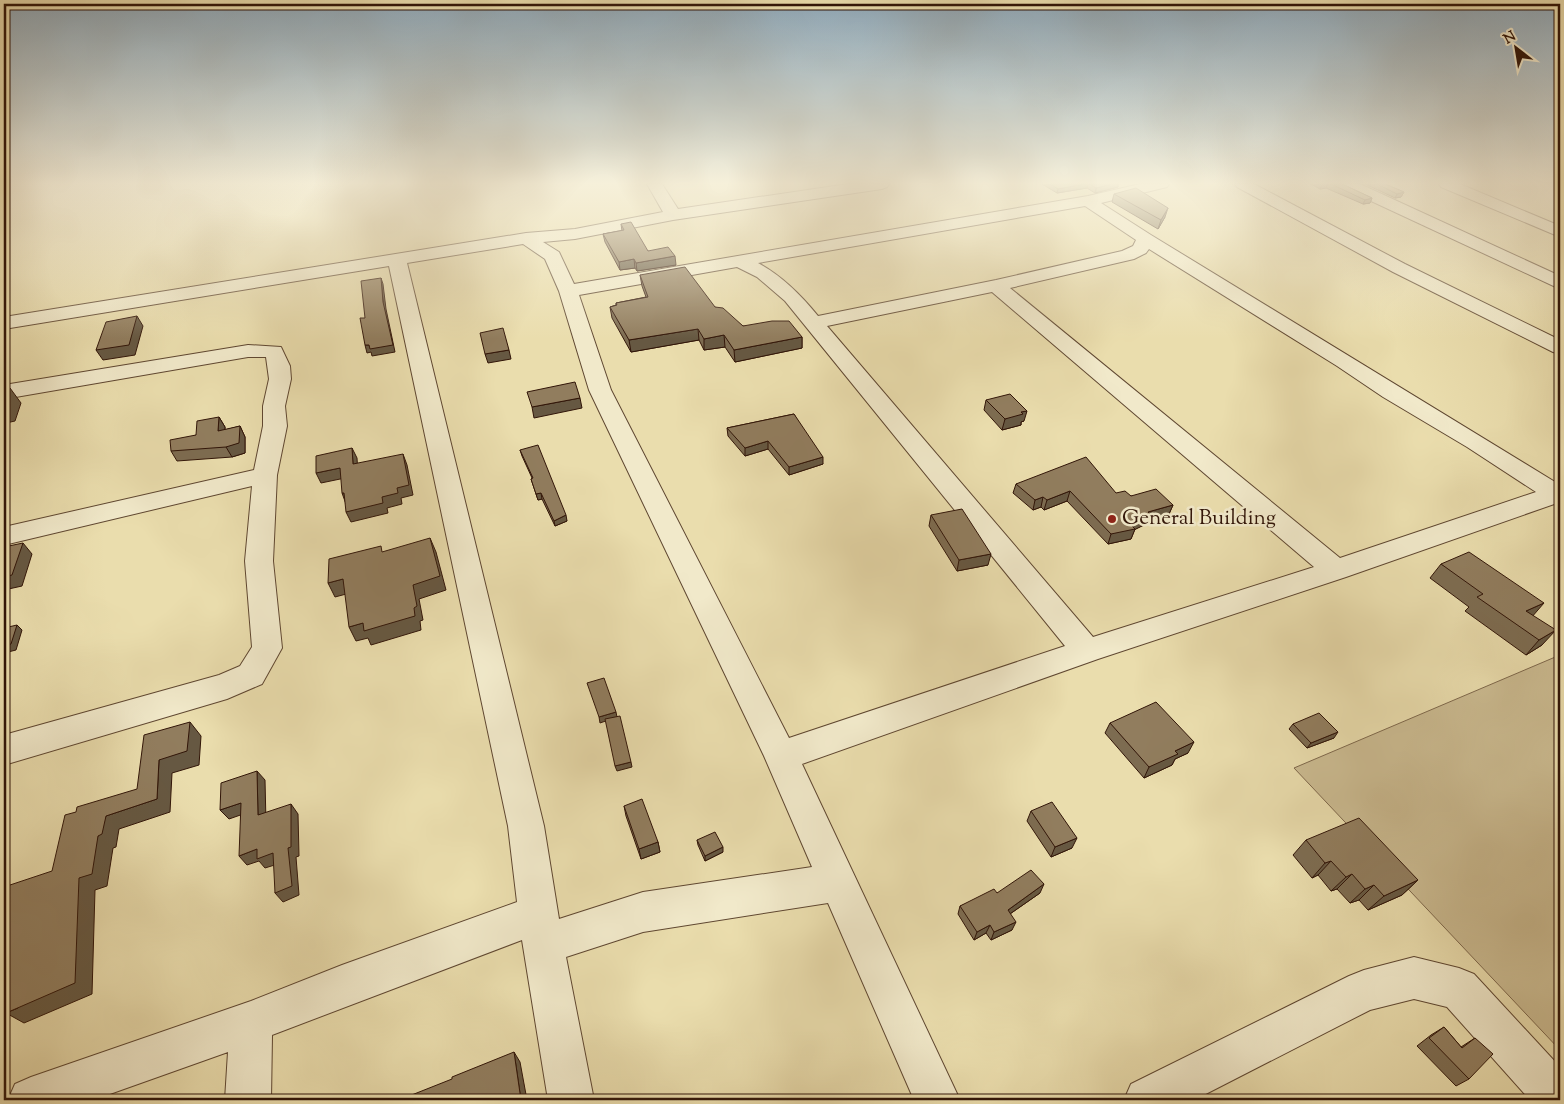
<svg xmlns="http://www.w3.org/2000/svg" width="1564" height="1104" font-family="'Sorts Mill Goudy',serif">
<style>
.green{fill:#cbbb91;stroke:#7e684c}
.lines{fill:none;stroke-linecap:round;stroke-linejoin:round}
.minor-casing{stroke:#5f4731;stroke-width:2}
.minor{fill:#f1e9ca;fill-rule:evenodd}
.wall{fill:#7d6c51;stroke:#311508}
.shaded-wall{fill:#665842;stroke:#311508}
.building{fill:#917d5e;stroke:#311508}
.poi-dot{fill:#8f2418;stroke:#f1e9ca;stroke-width:2}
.labels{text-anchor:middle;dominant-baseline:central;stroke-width:5;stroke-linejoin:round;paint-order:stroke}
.poi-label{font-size:21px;fill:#311508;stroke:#f1e9ca;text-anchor:start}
</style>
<rect width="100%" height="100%" fill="#eaddad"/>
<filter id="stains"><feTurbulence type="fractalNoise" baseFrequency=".004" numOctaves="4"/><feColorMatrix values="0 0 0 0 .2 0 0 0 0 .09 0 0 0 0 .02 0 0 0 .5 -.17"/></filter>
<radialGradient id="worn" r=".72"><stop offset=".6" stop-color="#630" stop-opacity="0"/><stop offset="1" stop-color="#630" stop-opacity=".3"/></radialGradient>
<polygon class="green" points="1560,655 1560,1050 1294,768"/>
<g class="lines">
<defs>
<g id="minor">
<path d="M647,184H662L678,209L848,184H889L887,187L882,189L673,220L575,239L543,242L559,252L574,284L1088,196L1140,184H1169L1167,187L1101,203L1151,235L1560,485V502L1346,577L1098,659L802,764L960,1100H914L828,903L643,932L566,957L594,1100H548L522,940L272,1035L271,1100H225L228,1052L93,1100H8L15,1084L31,1077L251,1001L342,965L517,902L508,826L389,266L4,329V317L526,233L575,229L663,212ZM1085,206L1136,240L1133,246L1122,251L996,280L818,316C801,295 782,276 758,263ZM523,244L545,259L559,291L589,390L764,756L812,867L643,892L559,919L544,826L407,263ZM1149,249L1337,366L1383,397L1467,447L1536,492L1340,558L1010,288L1134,259L1146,253ZM737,267L757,277L785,301L1065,646L789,738L611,390L579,295ZM992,292L1314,567L1093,637L827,326Z"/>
<polygon points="1235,184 1254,184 1405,264 1560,340 1560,354 1553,352 1393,272 1237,187"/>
<polygon points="1339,184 1360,184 1560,276 1560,289 1341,187"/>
<polygon points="1439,184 1460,184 1560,226 1560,237 1441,187"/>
<polygon points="248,345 281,347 290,366 291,379 285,406 287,426 277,475 273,561 282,648 262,684 227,699 4,765 4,735 219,675 240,666 252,647 245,561 252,486 4,545 4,527 254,470 263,426 263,406 269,379 266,357 248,357 4,399 4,385"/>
<polygon points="1414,957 1459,968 1474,974 1560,1067 1560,1100 1530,1100 1447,1007 1414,999 1370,1010 1194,1100 1124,1100 1131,1084 1349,976 1364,970"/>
</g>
</defs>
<use href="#minor" class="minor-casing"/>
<use href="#minor" class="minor"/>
</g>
<g class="wall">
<polygon points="1042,184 1118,184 1118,187 1095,193 1087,188 1057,193"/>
<polygon points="1311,184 1342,184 1372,198 1370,203 1363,204 1326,188 1320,189"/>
<polygon points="1365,184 1385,184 1404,192 1401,197 1395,198"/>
<polygon points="1114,194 1165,217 1158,229 1112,202"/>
<polygon points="621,224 648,251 676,265 637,271 635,268 620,270 605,242 603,234 622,231"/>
<polygon points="640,275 715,307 743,326 802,337 802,348 735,362 725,347 704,350 699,340 631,352 612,318 610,307 616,305 616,303 646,297 642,286"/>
<polygon points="986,400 1024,421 1021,422 1021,425 1002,430 984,410"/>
<polygon points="794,414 823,464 789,475 768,449 745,456 728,436 727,428"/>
<polygon points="219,417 225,427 225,430 240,426 245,437 245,453 232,457 177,461 171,451 196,435"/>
<polygon points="520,450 567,521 555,526 542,499 538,500 531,479 532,478 522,456"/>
<polygon points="1016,484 1131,496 1173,505 1169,514 1148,521 1146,524 1135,529 1131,539 1108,544 1067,501 1044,510 1041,507 1033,510 1013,493"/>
<polygon points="931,515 988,565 957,571 929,526"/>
<polygon points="1441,564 1533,615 1542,645 1526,655 1465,611 1469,607 1430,578"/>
<polygon points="1110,723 1188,753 1175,759 1172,765 1144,778 1105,733"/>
<polygon points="1293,724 1334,738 1307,748 1289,729"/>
<polygon points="624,806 658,842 660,852 641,859 626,816"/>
<polygon points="1031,811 1072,848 1051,857 1027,821"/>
<polygon points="697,840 723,852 705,861 698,845"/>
<polygon points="1306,840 1418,880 1402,895 1368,910 1359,900 1350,903 1337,889 1331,891 1318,875 1312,878 1293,855"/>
<polygon points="997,893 1040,893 1010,914 1012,930 991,940 986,933 974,940 958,914 960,906"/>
<polygon points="1444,1027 1461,1047 1475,1038 1469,1079 1456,1086 1417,1046 1431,1035"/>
</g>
<g class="shaded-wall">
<polygon points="1084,184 1088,184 1087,188 1057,193 1058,189"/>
<polygon points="1112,184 1118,184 1118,187 1095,193 1096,188"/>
<polygon points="1322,184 1328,184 1326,188 1320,189"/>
<polygon points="1404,192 1401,197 1395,198 1397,194"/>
<polygon points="1372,198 1370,203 1363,204 1365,200"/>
<polygon points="1168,208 1165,217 1158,229 1161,220"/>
<polygon points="675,256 676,265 637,271 636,263"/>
<polygon points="634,259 635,268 620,270 619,262"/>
<polygon points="381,278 383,284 386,309 395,352 372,356 371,352 367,353 365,345 369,345 383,302"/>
<polygon points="137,316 143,326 135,355 103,360 96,350"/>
<polygon points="698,329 699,340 631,352 629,340"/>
<polygon points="724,335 725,347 704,350 704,339"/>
<polygon points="802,337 802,348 735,362 734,350"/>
<polygon points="509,350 511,359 488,363 485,354"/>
<polygon points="10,388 21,403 15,421 6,423 4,430 4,404"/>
<polygon points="580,398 582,408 534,418 532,407"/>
<polygon points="1027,411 1024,421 1021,422 1021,425 1002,430 1005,419 1021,412"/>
<polygon points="219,417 225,427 224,441 218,431"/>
<polygon points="240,426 245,437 245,453 232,457 226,447"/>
<polygon points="768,441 768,449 745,456 745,448"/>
<polygon points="352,448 357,458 358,475 353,464"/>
<polygon points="403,454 407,465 413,495 401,498 402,504 387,508 388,513 351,522 346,512 382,497 397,488"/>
<polygon points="823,457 823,464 789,475 789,467"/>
<polygon points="340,468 345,478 321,483 316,473"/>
<polygon points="1070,491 1067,501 1044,510 1047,500"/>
<polygon points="342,493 344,493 346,504"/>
<polygon points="541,493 542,499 538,500 536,494"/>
<polygon points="1043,497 1041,507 1033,510 1035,500"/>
<polygon points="1173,505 1169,514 1148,521 1146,524 1134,530 1135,529 1131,539 1108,544 1111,534 1148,512"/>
<polygon points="566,515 567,521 555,526 554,521"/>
<polygon points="430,538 436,552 446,590 419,599 423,620 420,621 421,630 371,645 368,638 356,641 349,627 414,608 413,585"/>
<polygon points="23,543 32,554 22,586 4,590 4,577"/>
<polygon points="991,554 988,565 957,571 959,560"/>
<polygon points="343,579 350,593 335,597 328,583"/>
<polygon points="1544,603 1531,618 1526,611"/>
<polygon points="17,625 22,630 16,650 4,653 4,646"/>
<polygon points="1556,630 1542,645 1526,655 1539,640"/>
<polygon points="616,712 617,717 600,723 599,717"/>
<polygon points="190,722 201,736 199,765 172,773 170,812 119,829 116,847 113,848 107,886 95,890 92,994 24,1023 6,1013 18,1008 4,1013 4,995 79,878 98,836 106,816 157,799 159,760"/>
<polygon points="1338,732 1334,738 1307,748 1311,743"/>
<polygon points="1194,742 1188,753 1175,759 1172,765 1144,778 1149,767 1175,751"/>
<polygon points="631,762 632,767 617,771 615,766"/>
<polygon points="257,771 265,780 266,824 258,815"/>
<polygon points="241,803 249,812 229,819 220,810"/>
<polygon points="291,804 298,814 299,856 296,857 299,895 283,902 275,893 288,848"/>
<polygon points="1077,838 1072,848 1051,857 1055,847"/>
<polygon points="658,842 660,852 641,859 639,849"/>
<polygon points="723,847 723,852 705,861 705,856"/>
<polygon points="257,849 273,853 281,863 265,868 259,861 247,865 239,856"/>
<polygon points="1331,861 1318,875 1312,878 1325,863"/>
<polygon points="1352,874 1337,889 1331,891 1346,877"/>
<polygon points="1418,880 1402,895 1368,910 1384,896"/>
<polygon points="1044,884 1040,893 1004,918 1008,910"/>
<polygon points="1374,885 1359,900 1350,903 1365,889"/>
<polygon points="1016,922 1012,930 991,940 994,932"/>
<polygon points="990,925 986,933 974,940 977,932"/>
<polygon points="514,1052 520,1062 527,1100 521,1100"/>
</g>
<g class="building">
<polygon points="1050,184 1084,184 1058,189"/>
<polygon points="1089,184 1112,184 1096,188"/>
<polygon points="1331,184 1342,184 1372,198 1365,200"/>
<polygon points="1377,184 1385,184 1404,192 1397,194"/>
<polygon points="1136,188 1168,208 1161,220 1114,194"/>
<polygon points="631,222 648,251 668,247 675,256 636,263 634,259 619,262 603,234 624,230 621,224"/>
<polygon points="685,267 715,307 723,308 743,326 772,321 789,321 802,337 734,350 724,335 704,339 698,329 629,340 610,307 617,305 616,303 648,297 640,275"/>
<polygon points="381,278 383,302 393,345 370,349 369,345 365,345 360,318 365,318 361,281"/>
<polygon points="137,316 129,345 96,350 106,322"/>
<polygon points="503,328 509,350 485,354 480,333"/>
<polygon points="575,382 580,398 532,407 527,392"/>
<polygon points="10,388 4,404 4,389"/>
<polygon points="1010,394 1027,411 1021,412 1023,414 1005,419 986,400"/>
<polygon points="794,414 823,457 789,467 768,441 745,448 727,428"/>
<polygon points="219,417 218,431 240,426 239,443 226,447 171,451 170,440 196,435 197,421"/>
<polygon points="538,445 566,515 554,521 541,493 536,494 531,479 533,478 520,450"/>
<polygon points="352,448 353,464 403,454 409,485 397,488 398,493 382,497 383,503 346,512 344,493 342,493 340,468 316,473 316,456"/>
<polygon points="1086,457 1116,493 1125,491 1131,496 1156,489 1173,505 1148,512 1150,514 1129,523 1135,529 1111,534 1070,491 1047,500 1043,497 1035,500 1016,484"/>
<polygon points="962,509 991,554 959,560 931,515"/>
<polygon points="430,538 440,576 413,585 417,606 414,608 415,616 364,631 363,623 349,627 343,579 328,583 329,559 381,546 382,552"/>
<polygon points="23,543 12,575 4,577 4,547"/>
<polygon points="1469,552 1544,603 1526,611 1556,630 1539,640 1477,597 1483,594 1441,564"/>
<polygon points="17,625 11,644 4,646 4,628"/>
<polygon points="604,678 616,712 599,717 587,683"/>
<polygon points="1156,702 1194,742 1175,751 1178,754 1149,767 1110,723"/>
<polygon points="1319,713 1338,732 1311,743 1293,724"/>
<polygon points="620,716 631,762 615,766 605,719"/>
<polygon points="190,722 187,751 159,760 157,799 106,816 102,834 98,836 92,874 79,878 75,983 6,1013 8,993 4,995 4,887 52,871 65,815 76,812 77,807 137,789 144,735"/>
<polygon points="257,771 258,815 291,804 291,847 288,848 292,886 275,893 273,853 257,859 257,849 239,856 241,803 220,810 221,783"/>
<polygon points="642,799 658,842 639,849 624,806"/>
<polygon points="1052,802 1077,838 1055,847 1031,811"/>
<polygon points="1359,818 1418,880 1384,896 1374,885 1365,889 1352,874 1346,877 1331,861 1325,863 1306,840"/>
<polygon points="715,832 723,847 705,856 697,840"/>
<polygon points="1031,870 1044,884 1008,910 1016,922 994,932 990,925 977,932 960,906 994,889 997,893"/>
<polygon points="1444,1027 1462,1048 1475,1038 1493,1054 1469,1079 1429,1038"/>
<polygon points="514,1052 521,1100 399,1100 452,1079 452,1077"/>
</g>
<linearGradient id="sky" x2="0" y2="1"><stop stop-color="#8fa9ba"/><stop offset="0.54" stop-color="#f6f0da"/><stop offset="1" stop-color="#f6f0da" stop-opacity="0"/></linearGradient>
<rect width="1564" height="339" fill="url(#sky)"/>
<circle class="poi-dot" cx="1112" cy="519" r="5"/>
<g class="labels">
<g class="poi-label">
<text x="1122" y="519">General Building</text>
</g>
</g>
<rect width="1564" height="1104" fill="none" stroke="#eaddad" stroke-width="20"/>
<rect x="5" y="5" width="1554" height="1094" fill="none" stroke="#311508" stroke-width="2.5"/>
<rect x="10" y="10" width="1544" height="1084" fill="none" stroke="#311508"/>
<g transform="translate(1516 48) rotate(329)" stroke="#f1e9ca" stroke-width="4" paint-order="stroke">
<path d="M0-4L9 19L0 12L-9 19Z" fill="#311508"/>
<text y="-8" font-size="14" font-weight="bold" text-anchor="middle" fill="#311508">N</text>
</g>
<rect width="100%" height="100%" filter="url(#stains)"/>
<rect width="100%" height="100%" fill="url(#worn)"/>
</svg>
